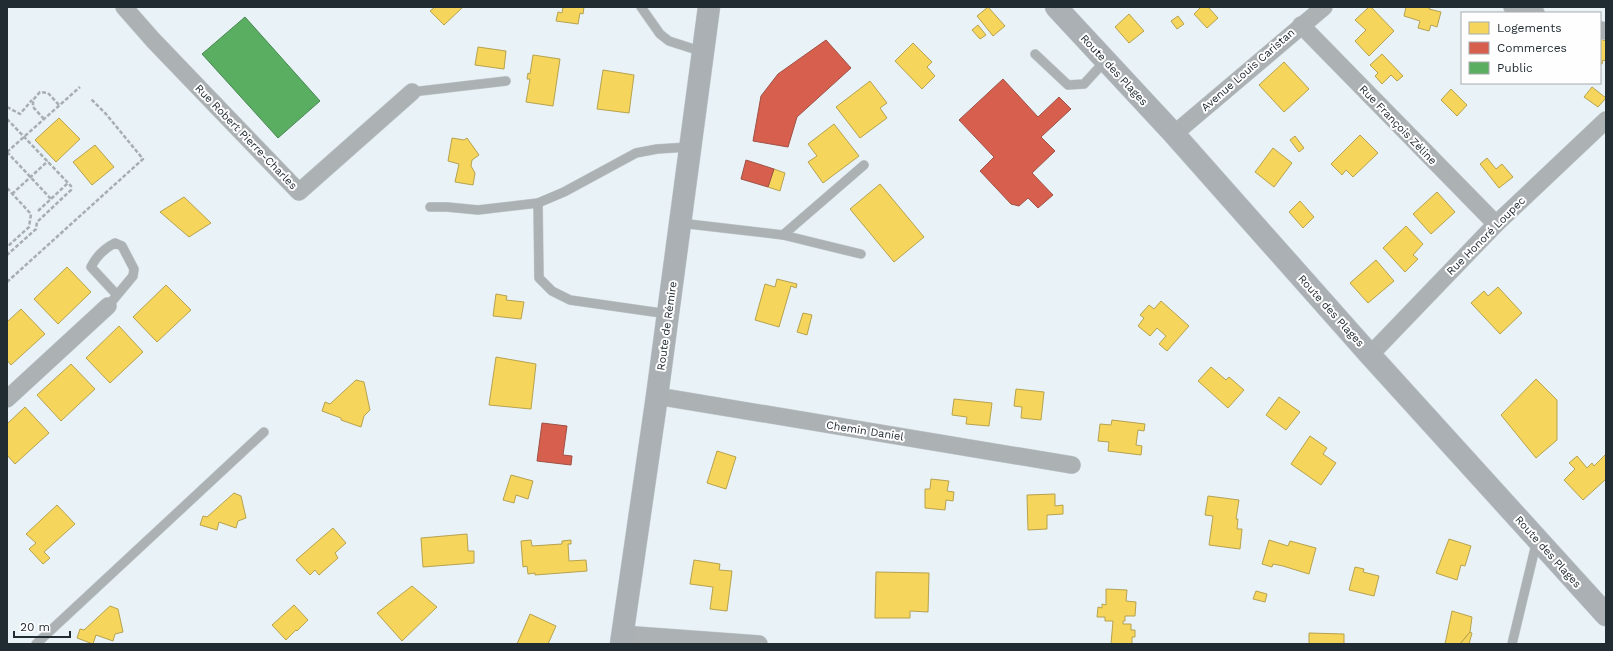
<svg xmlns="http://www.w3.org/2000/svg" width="1613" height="651" font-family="'Work Sans',sans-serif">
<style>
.homes{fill:#f6d55c;stroke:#b6a24f}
.shops{fill:#d6604d;stroke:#a05045}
.public{fill:#5aae61;stroke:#498753}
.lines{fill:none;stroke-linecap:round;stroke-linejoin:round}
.lane-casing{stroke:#c6ced2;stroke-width:10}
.street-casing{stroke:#c6ced2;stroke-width:18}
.secondary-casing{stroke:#c6ced2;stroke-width:23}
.path{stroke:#a9aeb2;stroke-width:2.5;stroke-dasharray:4 2;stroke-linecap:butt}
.lane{stroke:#acb1b4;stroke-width:9}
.street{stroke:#acb1b4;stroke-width:17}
.secondary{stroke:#abb0b4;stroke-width:22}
.labels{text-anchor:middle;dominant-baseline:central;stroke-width:4;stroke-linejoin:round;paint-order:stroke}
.street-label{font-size:11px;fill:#212c32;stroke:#fefefe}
</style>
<rect width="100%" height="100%" fill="#e8f2f7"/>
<g class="homes">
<polygon points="435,7 463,7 444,25 430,11"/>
<polygon points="563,7 584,7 583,14 580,13 578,24 556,21 558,12 562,13"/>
<polygon points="988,7 1005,26 993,36 977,16"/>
<polygon points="1201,7 1208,7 1218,18 1207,28 1194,14"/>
<polygon points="1369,7 1371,7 1394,31 1369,56 1355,41 1366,30 1355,20"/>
<polygon points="1406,7 1430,7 1429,9 1441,12 1437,27 1431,25 1429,31 1418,28 1420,21 1404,16"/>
<polygon points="1129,14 1144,31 1129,43 1115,27"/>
<polygon points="1178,16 1184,24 1177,29 1171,21"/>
<polygon points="978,25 986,35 980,39 972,30"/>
<polygon points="1600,39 1606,41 1606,61 1603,60 1602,64 1600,64"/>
<polygon points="913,43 932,62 927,67 935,76 922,89 895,61"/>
<polygon points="478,47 506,51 504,69 475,65"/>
<polygon points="1382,54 1403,76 1397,81 1391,75 1382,84 1375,76 1378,73 1370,65"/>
<polygon points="533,55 560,59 553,106 526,102 530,79 527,79 528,73 530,74"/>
<polygon points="1284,62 1309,89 1284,112 1259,85"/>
<polygon points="603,70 634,75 629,113 597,109"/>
<polygon points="870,81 887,103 880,108 887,118 860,138 836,107"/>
<polygon points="1592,87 1606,98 1598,107 1584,97"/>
<polygon points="1451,89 1467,105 1457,116 1441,100"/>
<polygon points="59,118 80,139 56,162 35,140"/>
<polygon points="834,124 859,156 823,183 808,162 817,156 808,144"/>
<polygon points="1360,135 1378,153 1353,177 1346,170 1342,175 1331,164"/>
<polygon points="1295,136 1304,148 1299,152 1290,140"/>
<polygon points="452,138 464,140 467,138 479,155 472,160 471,166 475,173 473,185 455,182 459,164 448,161"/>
<polygon points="95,145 114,167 92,185 73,162"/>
<polygon points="1273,148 1292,163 1274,187 1255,172"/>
<polygon points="1487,158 1496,169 1502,164 1513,177 1499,188 1480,164"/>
<polygon points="774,169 785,173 780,191 768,187"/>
<polygon points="880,184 924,237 894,262 850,209"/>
<polygon points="1437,192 1455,212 1431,234 1413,214"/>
<polygon points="184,197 211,223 189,237 160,212"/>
<polygon points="1300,201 1314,217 1303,228 1289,212"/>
<polygon points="1406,226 1423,244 1413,255 1418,259 1405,272 1383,248"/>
<polygon points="1376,260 1394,281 1368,303 1350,283"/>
<polygon points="67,267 91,292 58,324 34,299"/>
<polygon points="777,279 797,284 796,288 791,286 779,327 755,320 765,284 775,287"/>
<polygon points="166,285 191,310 157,342 133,317"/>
<polygon points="1498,287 1522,313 1500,334 1471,303 1484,291 1488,296"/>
<polygon points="496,294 507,296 506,300 524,302 521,319 493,316"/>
<polygon points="1161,301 1189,326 1167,351 1159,344 1166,336 1157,328 1150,336 1138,326 1144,318 1140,315 1149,305 1154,309"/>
<polygon points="21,309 45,334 11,365 7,360 7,322"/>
<polygon points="803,313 812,315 807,335 797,332"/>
<polygon points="119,326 143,352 110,383 86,358"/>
<polygon points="496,357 536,364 531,409 489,405"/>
<polygon points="71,364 95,389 61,421 37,395"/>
<polygon points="1211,367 1226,380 1229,377 1244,390 1228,408 1198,381"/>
<polygon points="1536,379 1557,400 1557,440 1536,458 1501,415"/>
<polygon points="356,380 364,382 370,410 364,416 361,427 341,420 341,418 322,411 325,402 330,404"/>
<polygon points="1016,389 1044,392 1041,420 1021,418 1022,407 1014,406"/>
<polygon points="1279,397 1300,412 1286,430 1266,415"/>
<polygon points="954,399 992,403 989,426 966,424 967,417 952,415"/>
<polygon points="25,407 49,433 15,464 7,455 7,424"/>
<polygon points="1112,420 1145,424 1144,431 1138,430 1136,445 1142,446 1141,455 1108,451 1109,442 1098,441 1100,424 1111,425"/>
<polygon points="1310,436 1327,448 1323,454 1336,463 1321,485 1291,464"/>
<polygon points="717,451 736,457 726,489 707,483"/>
<polygon points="1606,454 1606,479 1583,500 1564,480 1575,469 1569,463 1577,456 1587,468 1592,463 1594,466"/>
<polygon points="511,475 533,481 528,499 516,495 514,503 503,500"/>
<polygon points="931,479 949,481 947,491 954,492 953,501 946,500 945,510 925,508 925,489 930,489"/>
<polygon points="234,493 241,496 246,518 238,521 236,528 219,522 217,530 200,525 203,516 207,517"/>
<polygon points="1055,494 1055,506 1063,505 1063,514 1047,515 1047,529 1028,530 1027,495"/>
<polygon points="1208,496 1239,500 1236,519 1238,519 1237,529 1242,529 1240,549 1209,545 1213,516 1205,515"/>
<polygon points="57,505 75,524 44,552 50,558 43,564 29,549 36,543 26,534"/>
<polygon points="333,528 346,543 335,553 338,558 319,575 315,570 310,575 296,560"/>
<polygon points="467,534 468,551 474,551 474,563 423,567 421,538"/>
<polygon points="1449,539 1471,546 1465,566 1461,565 1457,580 1436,573"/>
<polygon points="531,540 532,546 562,544 562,541 571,540 571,544 568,544 569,561 586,560 587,571 535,575 535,573 528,574 527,566 523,567 521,541"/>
<polygon points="1269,540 1288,546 1290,541 1316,548 1309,574 1283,566 1273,564 1272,567 1262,564"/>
<polygon points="694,560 720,564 719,570 732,571 727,611 710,609 713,587 690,584"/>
<polygon points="1355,567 1364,569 1363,572 1379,576 1374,596 1349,590"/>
<polygon points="876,572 929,573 928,612 910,611 910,618 875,618"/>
<polygon points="412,586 437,607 402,641 377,613"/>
<polygon points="1106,589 1127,590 1126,601 1136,602 1135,616 1125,616 1125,621 1123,621 1123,624 1131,624 1131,630 1135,630 1135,637 1132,637 1132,644 1111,644 1113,621 1105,621 1105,617 1097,617 1098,607 1102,608 1102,604 1106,605"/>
<polygon points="1256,591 1267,594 1265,602 1253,599"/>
<polygon points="294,605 308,620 297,631 296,630 286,640 272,625"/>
<polygon points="110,606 118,609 123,632 115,634 113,641 96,635 93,644 77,638 80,629 84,630"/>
<polygon points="1452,611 1472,617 1470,632 1460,644 1445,644"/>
<polygon points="530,614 556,626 548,644 517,644"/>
<polygon points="1470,632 1472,633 1469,644 1460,644"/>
<polygon points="1309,633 1344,634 1344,644 1309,644"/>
</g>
<g class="shops">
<polygon points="826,40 851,68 797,117 788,147 753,141 761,96 778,74"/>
<polygon points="1003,79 1038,117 1059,97 1071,109 1041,137 1055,151 1032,173 1053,195 1038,208 1028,198 1019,206 1011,204 980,171 994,157 959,120"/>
<polygon points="746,160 774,169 768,187 741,179"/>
<polygon points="542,423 567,426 563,455 572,456 571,465 537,461"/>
</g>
<polygon class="public" points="245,17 320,101 278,138 202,54"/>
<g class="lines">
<defs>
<g id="lane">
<polyline points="641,7 660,34 669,41 703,52"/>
<polyline points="1035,54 1068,85 1084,84 1106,60"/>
<polyline points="412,92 506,81"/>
<polyline points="538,203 539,278 552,291 570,300 668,314"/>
<polyline points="430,207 447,207 478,210 538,203 564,192 636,153 657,149 689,147"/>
<polyline points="680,223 783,235 864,165"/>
<polyline points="783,235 861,254"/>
<path d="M108,306L133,276L134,269L122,246L115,243C105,248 96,257 91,267L117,295"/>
<polyline points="36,644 264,432"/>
<polyline points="1512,644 1537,540"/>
</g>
<g id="street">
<polyline points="124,7 153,40 299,192 412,92"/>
<polyline points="1512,7 1536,13"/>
<polyline points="1301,25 1496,224"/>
<polyline points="1600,30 1606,31"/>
<polyline points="1174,134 1324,7"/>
<polyline points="1370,355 1496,224 1606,120"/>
<polyline points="657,396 1072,465"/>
<polyline points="7,399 108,306"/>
<polyline points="622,634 759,644"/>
</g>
<g id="secondary">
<polyline points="1056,7 1174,134 1370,355 1606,615"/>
<polyline points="621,644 657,396 709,7"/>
</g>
</defs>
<use href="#lane" class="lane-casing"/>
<use href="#street" class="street-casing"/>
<use href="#secondary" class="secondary-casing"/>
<g class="path">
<polyline points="7,107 20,114 32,100"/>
<polyline points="7,119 71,186 71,190 37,222 36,229 7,255"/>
<polyline points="44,119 33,107 33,100 40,92 48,93 59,105"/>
<polyline points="7,152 80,87"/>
<polyline points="7,152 51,199"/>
<polyline points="7,188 31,214 29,227 7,247"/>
<polyline points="12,194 48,161"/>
<polyline points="38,211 68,183"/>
<polyline points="7,282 143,159 106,114 91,99"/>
</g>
<use href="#lane" class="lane"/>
<use href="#street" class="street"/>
<use href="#secondary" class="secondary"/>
</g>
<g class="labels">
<g class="street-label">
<text transform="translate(1114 70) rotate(47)">Route des Plages</text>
<text transform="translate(1248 70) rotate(-41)">Avenue Louis Caristan</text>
<text transform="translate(1398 125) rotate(46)">Rue François Zéline</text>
<text transform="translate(246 137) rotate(46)">Rue Robert Pierre-Charles</text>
<text transform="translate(1486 236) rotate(-45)">Rue Honoré Loupec</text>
<text transform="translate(1331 311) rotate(48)">Route des Plages</text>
<text transform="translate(667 326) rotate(-82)">Route de Rémire</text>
<text transform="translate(865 431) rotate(9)">Chemin Daniel</text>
<text transform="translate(1548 552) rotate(48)">Route des Plages</text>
</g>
</g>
<rect width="1613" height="651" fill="none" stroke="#212c32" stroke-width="16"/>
<rect x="1461" y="12" width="140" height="72" fill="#fefefe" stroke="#a6aaac"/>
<rect x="1469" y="22" width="20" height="12" fill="#f6d55c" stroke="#a6aaac"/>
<text x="1497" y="32" font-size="12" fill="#212c32">Logements</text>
<rect x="1469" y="42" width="20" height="12" fill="#d6604d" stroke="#a6aaac"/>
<text x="1497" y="52" font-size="12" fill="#212c32">Commerces</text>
<rect x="1469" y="62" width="20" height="12" fill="#5aae61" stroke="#a6aaac"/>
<text x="1497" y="72" font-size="12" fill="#212c32">Public</text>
<path d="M14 631v6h56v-6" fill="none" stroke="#212c32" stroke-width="2"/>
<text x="20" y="631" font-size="12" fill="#212c32" stroke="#fefefe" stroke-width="3" paint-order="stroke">20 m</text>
</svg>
